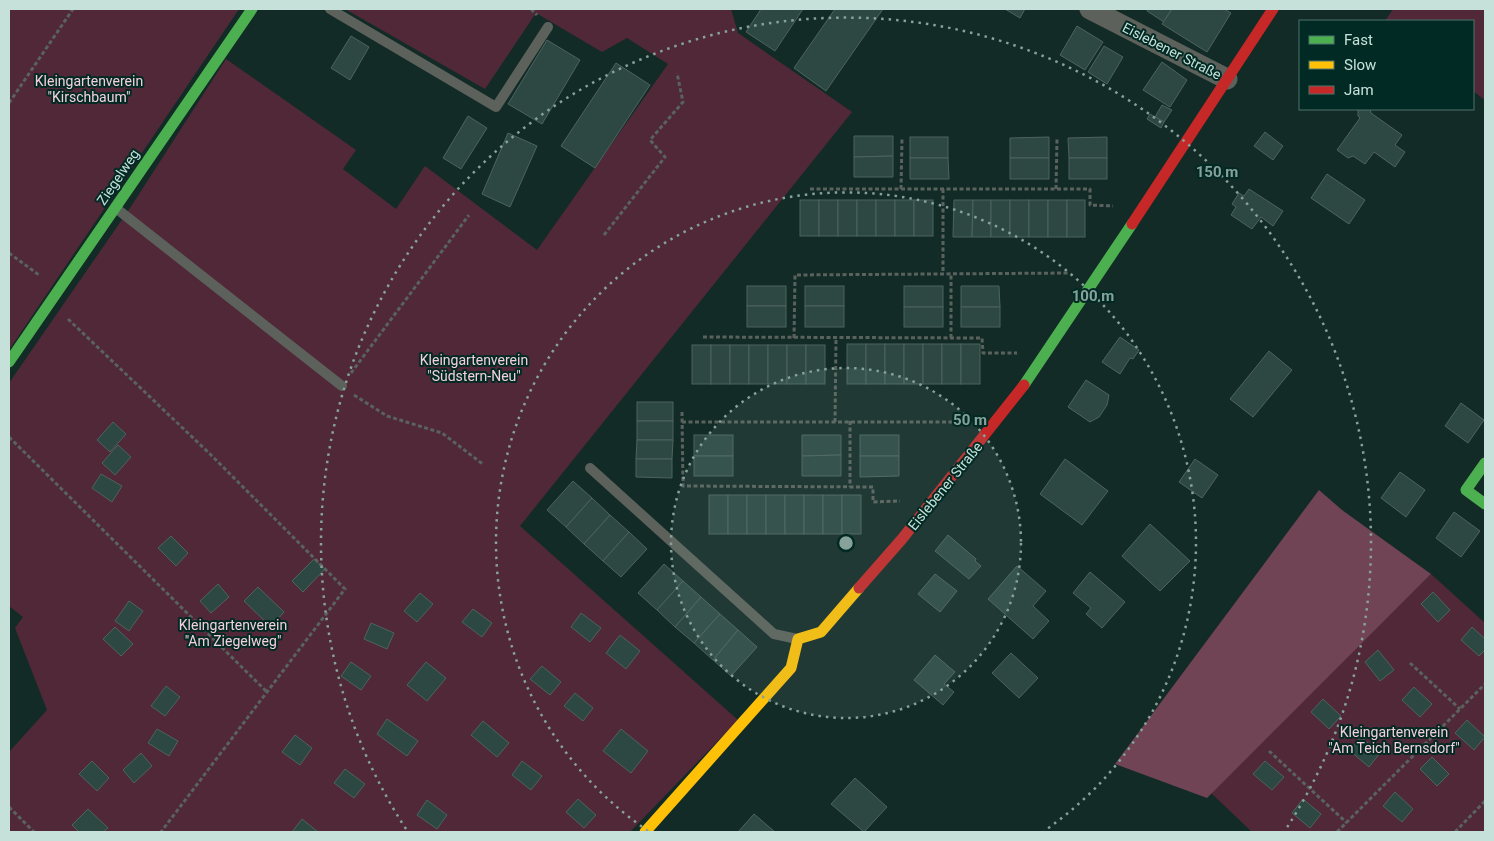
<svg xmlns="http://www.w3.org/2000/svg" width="1494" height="841" font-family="Roboto,sans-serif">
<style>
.green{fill:#502838}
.forest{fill:#704355}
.building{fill:#2d4843;stroke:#4d635e}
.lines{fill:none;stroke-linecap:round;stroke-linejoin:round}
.path{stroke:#5a625d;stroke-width:3;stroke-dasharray:4 2.5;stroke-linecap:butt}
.lane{stroke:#5d615c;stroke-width:10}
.street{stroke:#5d615c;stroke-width:21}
.fast{stroke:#4caf50;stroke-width:11}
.slow{stroke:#ffc107;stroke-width:11}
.jam{stroke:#c62828;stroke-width:11}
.ring{fill:none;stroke:#87a19b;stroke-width:2.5;stroke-dasharray:2.5 5}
.labels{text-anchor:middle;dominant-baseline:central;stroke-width:4;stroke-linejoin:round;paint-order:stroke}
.street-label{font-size:14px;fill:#c6e1da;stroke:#002a23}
.park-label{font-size:14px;fill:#f5d0db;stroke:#002a23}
.centre{fill:#87a19b;stroke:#002a23;stroke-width:2.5}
.ring-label{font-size:15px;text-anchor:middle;font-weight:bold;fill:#87a19b;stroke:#002a23;stroke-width:4;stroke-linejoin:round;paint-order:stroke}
</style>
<rect width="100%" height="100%" fill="#132b26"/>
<g class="green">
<polygon points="9,9 239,9 9,350"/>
<polygon points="345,9 731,9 738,33 852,112 520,526 738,720 630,832 9,832 9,752 47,710 15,628 23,617 9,606 9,383 130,208 226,59 356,150 343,169 396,209 425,166 537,250 668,64 627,38 602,52 536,13 485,89"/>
<polygon points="1393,9 1485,9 1485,100 1473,91 1473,21 1385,21"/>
<polygon points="1431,574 1485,623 1485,832 1252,832 1211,793"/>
</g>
<polygon class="forest" points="1319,490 1342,510 1431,574 1207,798 1115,764"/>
<g class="building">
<polygon points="761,9 803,9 775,51 746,32"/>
<polygon points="835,9 883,9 826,91 794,68"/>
<polygon points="1005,9 1025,9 1020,18"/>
<polygon points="1148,9 1172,9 1164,22 1147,11"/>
<polygon points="1172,9 1224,9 1231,13 1207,52 1162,24"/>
<polygon points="1077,26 1103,42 1085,70 1060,55"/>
<polygon points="351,36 369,47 350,80 331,68"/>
<polygon points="547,40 580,60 542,124 508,104"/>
<polygon points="1104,46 1123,57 1107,84 1088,72"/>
<polygon points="1162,62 1187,80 1170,107 1143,90"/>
<polygon points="616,63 650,85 595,168 561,146"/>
<polygon points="1162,105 1172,110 1164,122 1155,117"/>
<polygon points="1370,109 1371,113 1402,135 1395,145 1405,152 1395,167 1374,152 1365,164 1353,156 1348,158 1337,150 1360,118 1358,116 1358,110"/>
<polygon points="1150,114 1164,122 1161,128 1147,119"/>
<polygon points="468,116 487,128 461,169 443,158"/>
<polygon points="1265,132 1283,146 1273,160 1254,146"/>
<polygon points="508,133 537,146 510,207 482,194"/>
<polygon points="854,136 893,136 893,156 854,157"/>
<rect x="910" y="137" width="38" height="21"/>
<polygon points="1049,137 1049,158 1010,158 1010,138"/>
<polygon points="1107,137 1107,158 1069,158 1068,138"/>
<polygon points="893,156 893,177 854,177 854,157"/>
<polygon points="910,158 948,158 949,179 910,179"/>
<rect x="1010" y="158" width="39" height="21"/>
<rect x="1069" y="158" width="38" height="21"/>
<polygon points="1327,174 1365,200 1349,224 1311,198"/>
<polygon points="1249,189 1283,211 1273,226 1261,217 1252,229 1231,215 1236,207 1232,204 1239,193 1244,196"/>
<rect x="800" y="200" width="19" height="36"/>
<rect x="819" y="200" width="19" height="36"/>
<rect x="838" y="200" width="19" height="36"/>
<rect x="857" y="200" width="19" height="36"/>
<rect x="876" y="200" width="19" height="36"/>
<rect x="895" y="200" width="19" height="36"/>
<rect x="914" y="200" width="19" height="36"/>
<polygon points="954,200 973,200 972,237 953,237"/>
<polygon points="973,200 991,200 991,237 972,237"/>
<rect x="991" y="200" width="19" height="37"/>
<rect x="1010" y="200" width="19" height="37"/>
<rect x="1029" y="200" width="19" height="37"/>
<rect x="1048" y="200" width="19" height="37"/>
<rect x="1067" y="200" width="18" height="37"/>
<rect x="747" y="286" width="39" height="20"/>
<rect x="805" y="286" width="39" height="20"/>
<rect x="904" y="286" width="39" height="21"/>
<polygon points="961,286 999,286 1000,307 961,307"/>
<rect x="747" y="306" width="39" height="21"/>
<rect x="805" y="306" width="39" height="21"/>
<rect x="904" y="307" width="39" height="20"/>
<rect x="961" y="307" width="39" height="20"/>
<polygon points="1120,337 1139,350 1133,359 1130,358 1120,374 1102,362"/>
<rect x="847" y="344" width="19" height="40"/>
<rect x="866" y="344" width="19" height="40"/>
<rect x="885" y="344" width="19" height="40"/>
<rect x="904" y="344" width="19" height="40"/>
<rect x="923" y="344" width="19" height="40"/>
<rect x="942" y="344" width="19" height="40"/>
<rect x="961" y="344" width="19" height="40"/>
<rect x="692" y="345" width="19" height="39"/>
<rect x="711" y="345" width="19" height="39"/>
<rect x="730" y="345" width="19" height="39"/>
<rect x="749" y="345" width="19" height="39"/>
<rect x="768" y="345" width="19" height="39"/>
<rect x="787" y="345" width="19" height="39"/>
<rect x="806" y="345" width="19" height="39"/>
<polygon points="1269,351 1292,370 1253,417 1230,399"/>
<polygon points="1086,380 1109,395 1107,405 1099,417 1090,422 1068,407"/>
<rect x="637" y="402" width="36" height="19"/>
<polygon points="1461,403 1484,420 1468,443 1445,426"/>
<rect x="637" y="421" width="36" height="19"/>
<polygon points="113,422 126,434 110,452 97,440"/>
<rect x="694" y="435" width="39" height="21"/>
<polygon points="802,435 841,435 841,455 802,456"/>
<rect x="860" y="435" width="39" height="21"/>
<polygon points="637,440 673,440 672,459 636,459"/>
<polygon points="118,445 131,457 115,475 102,463"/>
<polygon points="841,455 841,476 802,476 802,456"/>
<rect x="694" y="456" width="39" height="20"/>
<polygon points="860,456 899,456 899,476 860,477"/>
<polygon points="636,459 672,459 672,478 636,477"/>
<polygon points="1065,459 1108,491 1082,525 1040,494"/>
<polygon points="1195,459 1218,475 1202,498 1179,482"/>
<polygon points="1400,472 1425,490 1406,517 1381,498"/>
<polygon points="101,474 122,486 112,502 92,488"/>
<polygon points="573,481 592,498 566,527 547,510"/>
<rect x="709" y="495" width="19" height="39"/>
<rect x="728" y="495" width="19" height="39"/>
<rect x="747" y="495" width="19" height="39"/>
<rect x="766" y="495" width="19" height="39"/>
<rect x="785" y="495" width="19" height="39"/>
<rect x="804" y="495" width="19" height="39"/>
<rect x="823" y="495" width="19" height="39"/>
<rect x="842" y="495" width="19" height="39"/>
<polygon points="592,498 610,515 584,544 566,527"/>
<polygon points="1454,512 1480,531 1461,557 1436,538"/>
<polygon points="610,515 629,532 603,561 584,544"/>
<polygon points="1150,524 1190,561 1160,591 1122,556"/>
<polygon points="629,532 647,549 621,577 603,561"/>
<polygon points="948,535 976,559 975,561 981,566 969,579 935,551"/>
<polygon points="171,536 188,553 176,566 158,548"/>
<polygon points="314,559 325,569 303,592 292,581"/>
<polygon points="664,564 683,581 657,610 638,593"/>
<polygon points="1017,566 1046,591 1033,606 1049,621 1033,639 988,599"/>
<polygon points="1090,572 1125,602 1102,628 1086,614 1091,608 1073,593"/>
<polygon points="935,574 957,591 940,612 918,594"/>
<polygon points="683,581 701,597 675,627 657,610"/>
<polygon points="218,584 229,597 211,613 200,601"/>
<polygon points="258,587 284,612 271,627 244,601"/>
<polygon points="1433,592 1450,610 1438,622 1421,604"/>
<polygon points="420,593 433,604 417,622 404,611"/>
<polygon points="701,597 720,614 694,643 675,627"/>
<polygon points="129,601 143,611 129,631 115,621"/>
<polygon points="473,609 492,623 482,637 462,622"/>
<polygon points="581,613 601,628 590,642 571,627"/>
<polygon points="720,614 738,630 713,660 694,643"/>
<polygon points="371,623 394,633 387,649 364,639"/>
<polygon points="115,627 133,644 121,656 103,639"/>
<polygon points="1472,627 1485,639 1485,650 1479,656 1461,640"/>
<polygon points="738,630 757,647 731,676 713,660"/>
<polygon points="620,635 640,651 626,669 606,653"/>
<polygon points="1378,650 1394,670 1380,681 1365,662"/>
<polygon points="1011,653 1038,678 1019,698 992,673"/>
<polygon points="935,655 955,672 944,684 954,692 943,705 914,680"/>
<polygon points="351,662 371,676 361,690 341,676"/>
<polygon points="426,662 446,678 427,701 407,685"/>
<polygon points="542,666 561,682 550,695 530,679"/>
<polygon points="166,686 180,697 165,716 151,706"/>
<polygon points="1414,687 1432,704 1420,717 1402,700"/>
<polygon points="575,693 593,708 583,721 564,706"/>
<polygon points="1323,699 1341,716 1329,729 1311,712"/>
<polygon points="387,719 418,741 407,756 377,734"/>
<polygon points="1467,720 1485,737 1474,750 1455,733"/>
<polygon points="483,721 509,743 497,757 471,735"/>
<polygon points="157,729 178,741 169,756 148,743"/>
<polygon points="621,729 648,751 631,773 603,751"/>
<polygon points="295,735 312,748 300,765 282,752"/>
<polygon points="1361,737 1380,753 1369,767 1350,751"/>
<polygon points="141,753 152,766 134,783 123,770"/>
<polygon points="1432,757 1449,774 1437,786 1420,769"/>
<polygon points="92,761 109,778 97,791 79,774"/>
<polygon points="522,761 542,776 531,790 512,775"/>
<polygon points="1265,761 1284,777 1272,790 1253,774"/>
<polygon points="345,769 365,784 354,798 334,783"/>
<polygon points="855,778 887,807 864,832 831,804"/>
<polygon points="1395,792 1413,809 1402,822 1383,806"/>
<polygon points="578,799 596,815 584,828 566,812"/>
<polygon points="1303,799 1321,814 1310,828 1292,813"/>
<polygon points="427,800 447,815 437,829 417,815"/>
<polygon points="88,809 108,828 103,832 79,832 72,825"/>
<polygon points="754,814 775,832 738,832"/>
<polygon points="302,819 318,832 292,832"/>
</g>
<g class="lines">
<g class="path">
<polyline points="531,9 537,15"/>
<polyline points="9,103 73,9"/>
<polyline points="810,189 1090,189 1090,205 1113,206"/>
<polyline points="901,189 902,139"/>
<polyline points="943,189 943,273"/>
<polyline points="1056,189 1057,139"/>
<polyline points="604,235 665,157 650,140 683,102 677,73"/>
<polyline points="9,253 39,275"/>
<polyline points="68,319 210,454 345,589 161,832"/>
<polyline points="703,337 982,338 983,353 1017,353"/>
<polyline points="794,338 795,275 1069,273"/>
<polyline points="951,338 951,273"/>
<polyline points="351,373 469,215"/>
<polyline points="354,395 387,416 442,433 484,465"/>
<polyline points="682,412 683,486 873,487 873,502 900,501"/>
<polyline points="850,421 850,487"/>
<polyline points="682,422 963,422"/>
<polyline points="835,422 836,338"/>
<polyline points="9,437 267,692"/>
<polyline points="1410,663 1460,709"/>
<polyline points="1269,751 1347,823"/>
<polyline points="9,807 34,832"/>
<polyline points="1337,832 1485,684"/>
<polyline points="1455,832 1485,801"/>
</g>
<g class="lane">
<polyline points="330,9 496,107 548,27"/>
<polyline points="117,209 342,386"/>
<polyline points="590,468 774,634 797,639"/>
</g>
<polyline class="street" points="1090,9 1227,79"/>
<g class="fast">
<polyline points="9,362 252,9"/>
<polyline points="1024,385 1132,224"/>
<polyline points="1485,463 1466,490 1485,504"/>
</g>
<polyline class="slow" points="645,832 791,668 798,639 821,632 859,588"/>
<g class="jam">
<polyline points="1132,224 1273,9"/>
<polyline points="859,588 902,539 1024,385"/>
</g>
</g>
<circle cx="846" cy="543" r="175" fill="#87a19b" fill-opacity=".12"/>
<g class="ring">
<circle cx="846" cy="543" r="175"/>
<path d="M648 831A350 350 0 1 1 1044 831"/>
<path d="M406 829A525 525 0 1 1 1286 829"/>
</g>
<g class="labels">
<g class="street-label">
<text transform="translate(1172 51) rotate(27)">Eislebener Straße</text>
<text transform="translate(118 177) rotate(-56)">Ziegelweg</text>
<text transform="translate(945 486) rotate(-51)">Eislebener Straße</text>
</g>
<g class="park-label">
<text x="89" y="81">Kleingartenverein<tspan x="89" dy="16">"Kirschbaum"</tspan></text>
<text x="474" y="360">Kleingartenverein<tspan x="474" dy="16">"Südstern-Neu"</tspan></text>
<text x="233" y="625">Kleingartenverein<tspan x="233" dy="16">"Am Ziegelweg"</tspan></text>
<text x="1394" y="732">Kleingartenverein<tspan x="1394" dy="16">"Am Teich Bernsdorf"</tspan></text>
</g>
</g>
<circle cx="846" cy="543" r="8" class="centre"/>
<g class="ring-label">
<text x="1217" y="177">150 m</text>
<text x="1093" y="301">100 m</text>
<text x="970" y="425">50 m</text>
</g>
<rect width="1494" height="841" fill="none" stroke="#c6e1da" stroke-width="20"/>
<rect x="1299" y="20" width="175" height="90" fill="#002a23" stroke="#4f736c"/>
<rect x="1309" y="36" width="25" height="8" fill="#4caf50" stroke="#4f736c"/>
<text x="1344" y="45" font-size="15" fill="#c6e1da">Fast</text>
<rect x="1309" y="61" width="25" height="8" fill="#ffc107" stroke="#4f736c"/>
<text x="1344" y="70" font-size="15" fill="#c6e1da">Slow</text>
<rect x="1309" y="86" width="25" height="8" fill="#c62828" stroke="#4f736c"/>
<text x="1344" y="95" font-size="15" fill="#c6e1da">Jam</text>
</svg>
